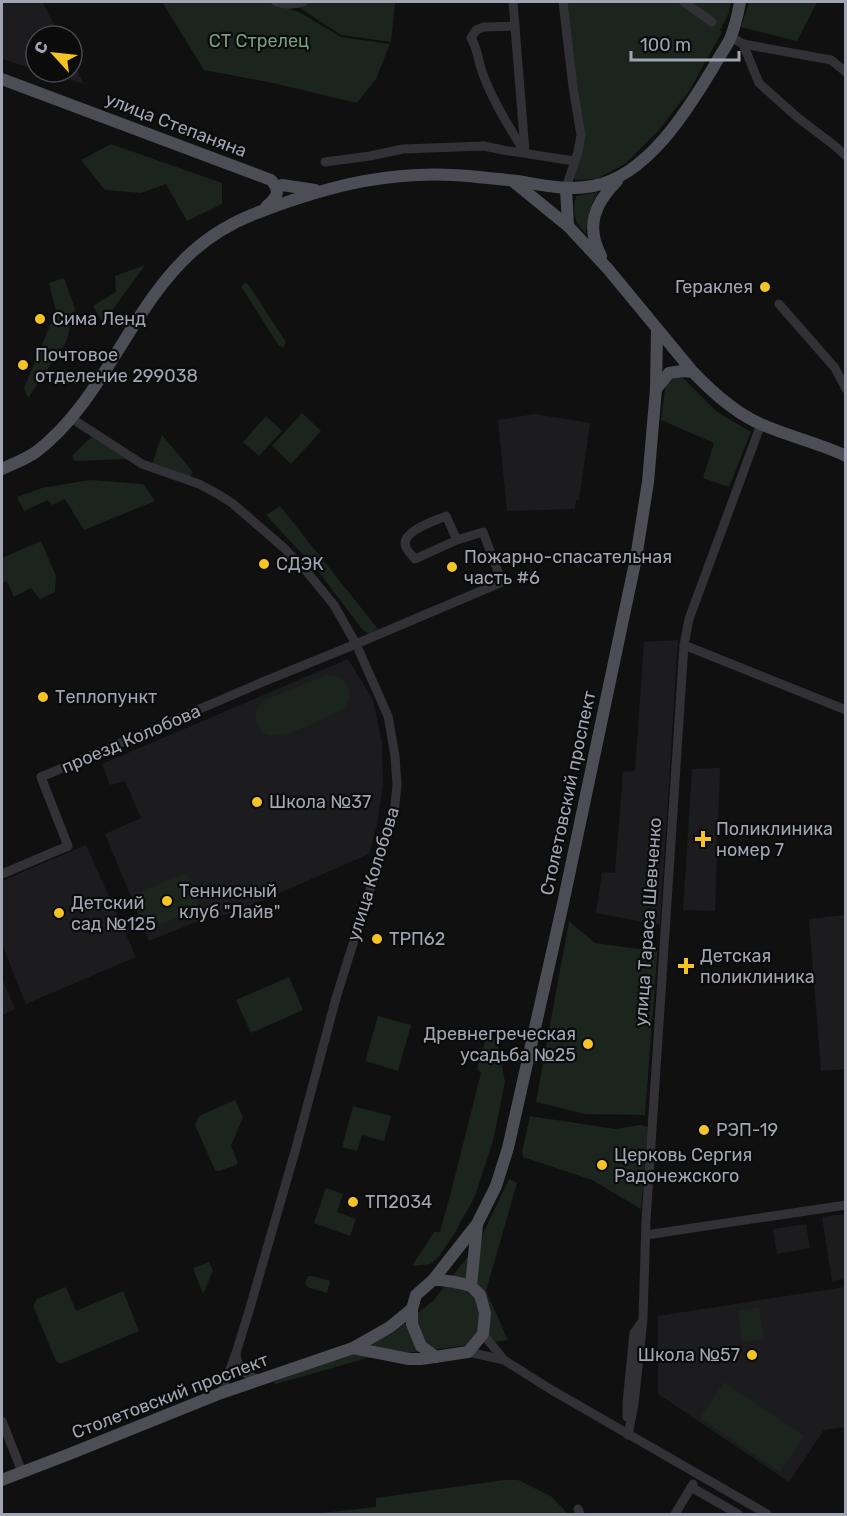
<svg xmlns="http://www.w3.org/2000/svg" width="847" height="1516" font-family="Rubik,sans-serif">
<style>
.built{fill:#1c1c1e}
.green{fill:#1c241e}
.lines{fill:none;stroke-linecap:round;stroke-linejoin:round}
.minor{stroke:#313136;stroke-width:9}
.major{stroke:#4d4e55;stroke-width:12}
.poi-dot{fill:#f4c325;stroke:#0b0b0c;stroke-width:2}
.labels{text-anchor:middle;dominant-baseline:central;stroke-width:4.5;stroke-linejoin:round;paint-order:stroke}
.park-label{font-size:18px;fill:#779e7d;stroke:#0b0b0c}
.street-label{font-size:18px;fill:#a1a4b2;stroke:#0b0b0c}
.poi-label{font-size:18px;fill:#a1a4b2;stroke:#0b0b0c;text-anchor:start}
</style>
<rect width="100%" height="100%" fill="#101011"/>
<g class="built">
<polygon points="2,2 43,3 60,36 36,36 36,70 2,59"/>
<polygon points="72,60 84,84 44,72 72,72"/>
<polygon points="535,414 590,423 579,500 576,500 575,509 507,511 498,420"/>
<polygon points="678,640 660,925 596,913 602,872 615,873 623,772 635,771 644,642"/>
<polygon points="348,659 373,700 382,742 383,785 377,825 369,854 233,913 203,919 149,941 105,834 141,818 125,781 110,785 102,764"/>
<polygon points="720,768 715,911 683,910 692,769"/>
<polygon points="86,845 136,957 26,1004 2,945 2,881"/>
<polygon points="845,915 845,1069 821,1071 809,919"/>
<polygon points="2,978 15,1009 2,1015"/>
<polygon points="845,1214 845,1279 832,1281 822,1217"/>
<polygon points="806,1224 810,1248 777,1254 773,1229"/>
<polygon points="845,1287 845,1427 824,1430 789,1482 658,1394 658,1316"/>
</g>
<g class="green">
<polygon points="162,2 269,2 299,12 341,37 390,44 376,79 357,103 273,83 204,70"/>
<polygon points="292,2 395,2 391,42 341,35 315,18"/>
<polygon points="566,2 731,2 729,12 720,30 722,32 689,91 659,130 625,164 596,179 575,180 575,178 572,178 582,149"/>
<polygon points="749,2 817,2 797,41 741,27"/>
<polygon points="111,144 222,183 222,204 187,221 166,184 141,193 105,190 81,160"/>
<path d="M598,192C590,205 587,219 586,234C574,221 572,212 576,196Z"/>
<polygon points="145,265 103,323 93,306 116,292 115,276"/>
<polygon points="64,278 75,309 66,342 28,398 24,388 56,311 49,283"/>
<polygon points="245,283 248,284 286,342 284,347 279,346 242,288 242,285"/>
<polygon points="681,376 717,412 751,432 729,487 703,478 714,443 661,420 666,381"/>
<polygon points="302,413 321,431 291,464 272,446"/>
<polygon points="266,416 282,431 259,456 243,442"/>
<polygon points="162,435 193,472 190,477 152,464"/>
<polygon points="92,437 94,438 126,459 76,461 74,460 72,456 88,440"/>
<polygon points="90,480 143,484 155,501 84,530 65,499 52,505 48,500 24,511 17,497 42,488"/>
<polygon points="280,506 378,629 369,634 362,629 318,571 266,515"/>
<polygon points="41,541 56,576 55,592 40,599 31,588 14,597 7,581 2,583 2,558"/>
<path d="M327,675C348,676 358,693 342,710C328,717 279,742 265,734C264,734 259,728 259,727C253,717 257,709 262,701Z"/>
<polygon points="187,873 200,909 146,930 133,894"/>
<polygon points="569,921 595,943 638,949 658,945 645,1115 585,1114 536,1102"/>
<polygon points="289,977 303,1010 251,1033 236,1000"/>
<polygon points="378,1016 411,1025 398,1071 365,1061"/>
<polygon points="490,1037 497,1039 505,1082 493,1141 475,1196 453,1236 437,1259 430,1264 412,1266 434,1232 440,1232 451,1192 481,1073 477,1069 485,1041"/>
<polygon points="235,1100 243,1117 231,1146 238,1163 236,1165 219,1171 215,1170 195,1125 199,1116"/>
<polygon points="353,1106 391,1116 384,1141 362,1135 357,1151 342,1147"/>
<polygon points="530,1116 615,1129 640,1125 648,1127 641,1209 592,1180 523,1157 522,1152"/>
<polygon points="509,1179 517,1183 486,1291 508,1340 367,1358 276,1384 273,1382 359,1350 393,1333 434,1300 479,1242"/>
<polygon points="326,1188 343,1194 337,1212 356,1219 350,1236 314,1223"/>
<polygon points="209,1262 213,1271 203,1294 193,1268"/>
<polygon points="308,1276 313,1276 330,1281 327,1293 307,1287 305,1283"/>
<polygon points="66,1287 76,1311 123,1291 139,1331 63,1363 58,1363 56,1361 34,1308 34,1304 37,1299"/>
<polygon points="759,1308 764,1339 742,1342 738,1311"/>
<polygon points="724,1382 804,1436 780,1472 700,1418"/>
<polygon points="504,1480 518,1480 552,1497 568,1514 312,1514 376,1507 376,1498"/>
</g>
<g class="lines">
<g class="minor">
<path d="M276,2C285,5 294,5 303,2"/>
<polyline points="513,2 525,151"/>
<polyline points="563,2 573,87 581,135 578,152 566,188"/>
<polyline points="684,2 712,22"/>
<path d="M515,26L484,27L476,30L471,38C478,49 478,62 483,74C493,102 510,128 525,153"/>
<polyline points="731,37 743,44 759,83 797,117 835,146 846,156"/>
<polyline points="743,44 831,60 846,72"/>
<polyline points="325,162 370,156 403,149 484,146 503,150 574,161"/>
<polyline points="779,304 835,368 846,389"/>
<polyline points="71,418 142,464 199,484 216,493 232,503 284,548 307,572 334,605 356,644 388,716 395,756 397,785 394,813 336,998 296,1148 249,1311 236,1353 221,1393"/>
<polyline points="684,645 846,710"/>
<path d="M2,874L68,846L41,777L265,681L356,644L502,582L483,532L457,540L446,516C435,521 399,532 406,547C407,551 412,555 415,559L457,540"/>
<polyline points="646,1235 846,1205"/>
<polyline points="483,1334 504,1360"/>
<polyline points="468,1352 504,1360 550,1389 767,1514"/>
<path d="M236,1353C237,1368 246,1377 260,1379"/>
<polyline points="627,1417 627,1403 634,1333 641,1323"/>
<polyline points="2,1421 22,1472"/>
<polyline points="628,1435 634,1404 643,1319 646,1220 684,645 689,619 761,424"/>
<polyline points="691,1487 738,1514"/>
<polyline points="578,1509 580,1514"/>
<polyline points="675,1514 693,1484"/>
</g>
<g class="major">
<path d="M2,79L271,180C282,192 276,198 266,207"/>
<path d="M514,182L568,226L608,269L693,372C713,393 736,414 763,425C790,437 819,443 846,456"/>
<polyline points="282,185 315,190"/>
<polyline points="566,188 568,226"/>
<path d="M601,256C585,226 595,203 617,181"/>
<polyline points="656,389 669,373 682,371 693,372"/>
<path d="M2,469C13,464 26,459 36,452C104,400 129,309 192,252C212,234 237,220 262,211C331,185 395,169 469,176C485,178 501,179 517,181C542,185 567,191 593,186C647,176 687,111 713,68C718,58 725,49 730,39C735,27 738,13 740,2"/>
<path d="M433,1280C447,1280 458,1282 471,1286"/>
<polyline points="353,1348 409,1359 421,1359 468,1352 483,1334 485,1313 480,1295 471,1286 477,1225"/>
<polyline points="436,1357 421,1346 412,1324 412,1309 416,1295 433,1280 477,1224 496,1186 508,1148 564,899 636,558 648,482 656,389 657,330"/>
<polyline points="2,1480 72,1453 221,1393 353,1348 390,1327 412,1309"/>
</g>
</g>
<g class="poi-dot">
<circle cx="765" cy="287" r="6"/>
<circle cx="40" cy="319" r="6"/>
<circle cx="23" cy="365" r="6"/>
<circle cx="264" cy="564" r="6"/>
<circle cx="452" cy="567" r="6"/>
<circle cx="43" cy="697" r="6"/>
<circle cx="257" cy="802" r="6"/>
<path d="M700 830h6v6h6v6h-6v6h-6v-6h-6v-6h6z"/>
<circle cx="167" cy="901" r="6"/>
<circle cx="59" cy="913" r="6"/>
<circle cx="377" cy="939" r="6"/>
<path d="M683 957h6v6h6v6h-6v6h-6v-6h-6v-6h6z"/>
<circle cx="588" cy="1044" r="6"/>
<circle cx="704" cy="1130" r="6"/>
<circle cx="602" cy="1165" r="6"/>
<circle cx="353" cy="1202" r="6"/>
<circle cx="752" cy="1355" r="6"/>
</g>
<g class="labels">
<g class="park-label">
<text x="259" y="41">СТ Стрелец</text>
</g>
<g class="street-label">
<text transform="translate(176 125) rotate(21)">улица Степаняна</text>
<text transform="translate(131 739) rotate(-23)">проезд Колобова</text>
<text transform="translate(568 793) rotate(-78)">Столетовский проспект</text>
<text transform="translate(373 874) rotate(-73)">улица Колобова</text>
<text transform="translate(648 922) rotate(-86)">улица Тараса Шевченко</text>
<text transform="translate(170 1396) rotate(-21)">Столетовский проспект</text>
</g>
<g class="poi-label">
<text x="753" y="287" text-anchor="end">Гераклея</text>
<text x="52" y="319">Сима Ленд</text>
<text x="35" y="355">Почтовое<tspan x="35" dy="21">отделение 299038</tspan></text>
<text x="464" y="557">Пожарно-спасательная<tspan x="464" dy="21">часть #6</tspan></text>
<text x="276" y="564">СДЭК</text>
<text x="55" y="697">Теплопункт</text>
<text x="269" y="802">Школа №37</text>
<text x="716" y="829">Поликлиника<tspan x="716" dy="21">номер 7</tspan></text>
<text x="179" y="891">Теннисный<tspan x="179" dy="21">клуб "Лайв"</tspan></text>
<text x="71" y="903">Детский<tspan x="71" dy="21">сад №125</tspan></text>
<text x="389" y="939">ТРП62</text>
<text x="700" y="956">Детская<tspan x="700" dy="21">поликлиника</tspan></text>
<text x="576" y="1034" text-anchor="end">Древнегреческая<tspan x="576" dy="21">усадьба №25</tspan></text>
<text x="716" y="1130">РЭП-19</text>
<text x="614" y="1155">Церковь Сергия<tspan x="614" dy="21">Радонежского</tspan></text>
<text x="365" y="1202">ТП2034</text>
<text x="740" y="1355" text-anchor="end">Школа №57</text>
</g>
</g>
<rect width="847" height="1516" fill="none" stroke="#a1a4b2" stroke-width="6"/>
<g transform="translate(54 54) rotate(297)"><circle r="28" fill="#0b0b0c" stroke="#47484e" stroke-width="1.5"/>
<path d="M0-4.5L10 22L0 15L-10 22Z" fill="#f4c325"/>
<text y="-9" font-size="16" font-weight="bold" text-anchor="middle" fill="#a1a4b2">С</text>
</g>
<path d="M631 51v9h108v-9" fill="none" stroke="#a1a4b2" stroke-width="3"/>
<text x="640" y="51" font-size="18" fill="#a1a4b2" stroke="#0b0b0c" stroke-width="4.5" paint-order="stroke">100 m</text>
</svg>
